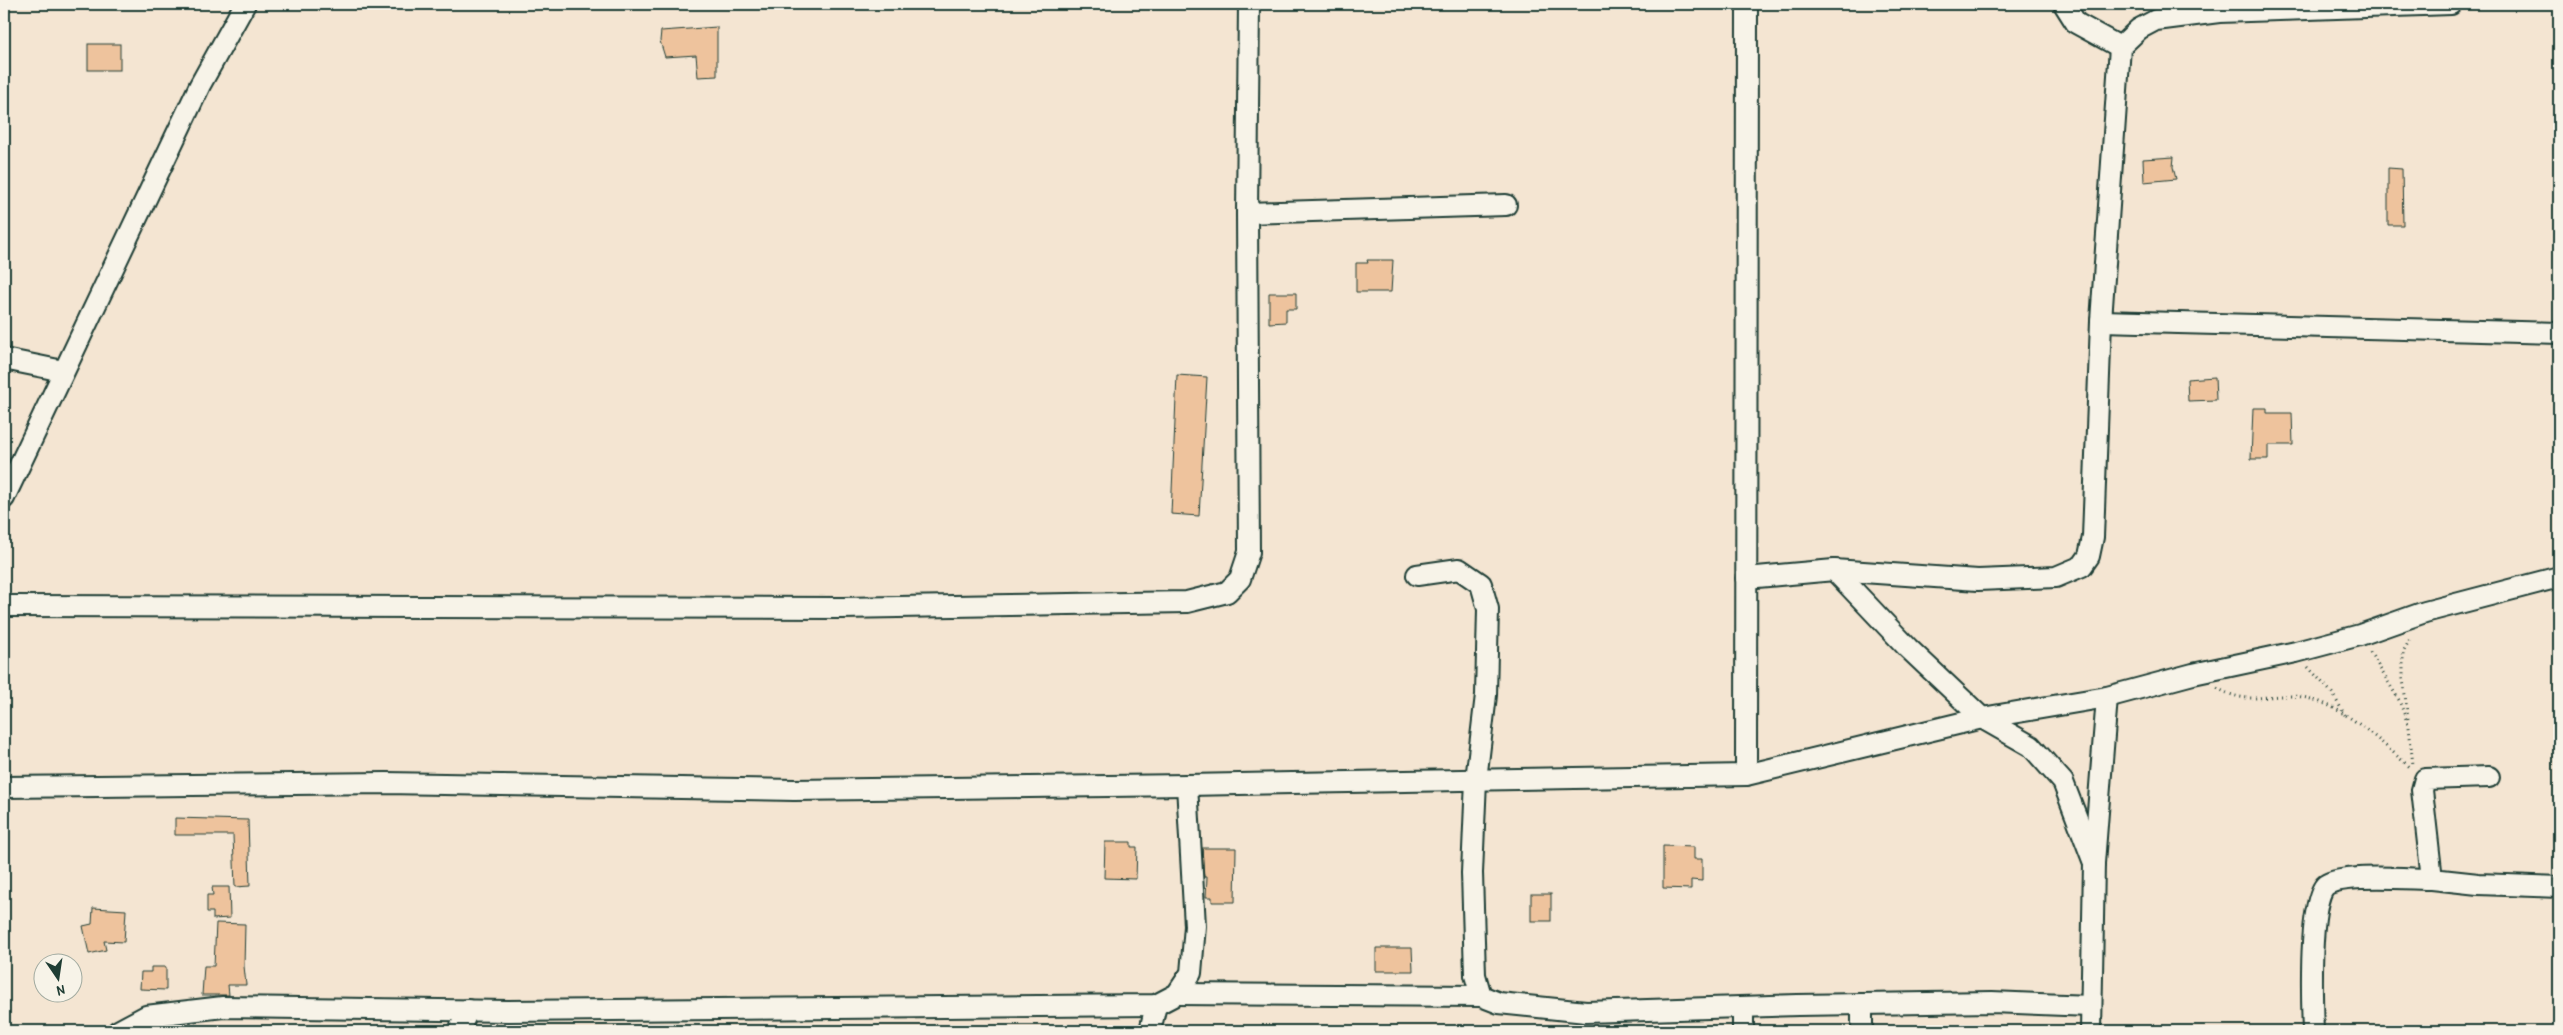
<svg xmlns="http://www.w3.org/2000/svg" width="2563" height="1035" font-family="'Patrick Hand',sans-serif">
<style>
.building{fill:#eec39d;stroke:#1f3d34}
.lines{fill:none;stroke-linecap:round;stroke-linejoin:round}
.street-casing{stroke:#1f3d34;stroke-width:24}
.path{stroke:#1f3d34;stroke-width:3;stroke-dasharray:1 4;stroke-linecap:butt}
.street{stroke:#f7f3e8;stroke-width:20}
</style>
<rect width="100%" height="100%" fill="#f4e5d2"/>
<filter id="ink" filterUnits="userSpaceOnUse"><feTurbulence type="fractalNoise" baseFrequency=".02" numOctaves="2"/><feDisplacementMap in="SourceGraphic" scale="10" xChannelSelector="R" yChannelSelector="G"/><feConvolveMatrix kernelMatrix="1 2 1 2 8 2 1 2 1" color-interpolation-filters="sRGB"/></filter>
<g filter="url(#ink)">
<g class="building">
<polygon points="717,27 717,76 698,77 696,55 665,57 660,41 661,31"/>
<rect x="88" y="44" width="32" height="26"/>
<polygon points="2174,157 2173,167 2176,179 2144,182 2143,159"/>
<polygon points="2388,168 2402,169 2403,225 2388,225"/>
<polygon points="1367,260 1393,260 1391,292 1356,292 1356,263 1368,263"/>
<polygon points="1269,293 1296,293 1296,309 1286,309 1286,322 1269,323"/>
<polygon points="1177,375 1207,377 1199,516 1171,514"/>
<polygon points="2215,377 2216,400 2188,401 2187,379"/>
<polygon points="2253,408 2267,408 2267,413 2292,413 2293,445 2268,445 2268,459 2251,459"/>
<polygon points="175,818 248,820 250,886 235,887 233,835 175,835"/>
<polygon points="1105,842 1131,842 1131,847 1137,847 1136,879 1104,878"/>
<polygon points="1663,846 1694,847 1694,859 1702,859 1702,881 1691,880 1691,889 1663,888"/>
<polygon points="1202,848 1236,848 1235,902 1212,902 1212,897 1206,897 1207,877 1204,877"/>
<polygon points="212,887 229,887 230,918 213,919 213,912 207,912 207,895 213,895"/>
<rect x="1531" y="894" width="20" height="27"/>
<polygon points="93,908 126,910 124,942 104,941 106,950 89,954 83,926 92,924"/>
<polygon points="216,923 245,924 244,966 246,985 228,985 229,995 202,995 204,966 214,966"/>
<polygon points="1376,948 1412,948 1413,971 1376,971"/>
<polygon points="151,967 166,967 166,990 140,989 141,972 151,972"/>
</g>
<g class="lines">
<defs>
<g id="street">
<polyline points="2064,4 2076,23 2120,47"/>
<polyline points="1247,213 1506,205"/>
<polyline points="2101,321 2559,333"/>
<polyline points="4,359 63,371"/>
<polyline points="4,498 200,85 245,4"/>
<polyline points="1834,570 1908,648 1982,718 2031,746 2063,782 2094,863"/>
<polyline points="1417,575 1459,569 1481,584 1488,609 1486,695 1476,780 1472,873 1475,975 1481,996"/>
<polyline points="1746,578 1834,570 1978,580 2056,577 2082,566 2089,556 2093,537 2101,321 2120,47 2139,29 2156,20 2219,12 2451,4"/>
<polyline points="4,606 842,608 1187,602 1227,592 1240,579 1249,552 1247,213 1249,4"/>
<polyline points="1746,775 1747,4"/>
<polyline points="2489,777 2425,779 2422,790 2432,879 2478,884 2559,887"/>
<polyline points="4,787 386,783 794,790 1187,785 1746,775 1982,718 2107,697 2193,674 2296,652 2360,635 2425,612 2559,577"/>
<polyline points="1177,994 1481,996 1499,1003 1586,1012 1798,1005 1992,1002 2090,1006"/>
<polyline points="1743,1007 1743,1031"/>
<polyline points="118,1031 146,1016 223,1007 508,1011 1156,1005 1177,994 1191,973 1195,926 1187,785"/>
<polyline points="459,1031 468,1010"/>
<polyline points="1150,1031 1156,1005"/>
<polyline points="1862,1031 1862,1004"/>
<polyline points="2091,1031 2094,863 2107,697"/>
<path d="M2313,1031C2312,1006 2308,899 2326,885C2343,873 2410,879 2432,879"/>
</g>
</defs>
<use href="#street" class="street-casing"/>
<g class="path">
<polyline points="2370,652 2399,700 2409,727 2413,765"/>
<polyline points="2308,667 2332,693 2345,715"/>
<path d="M2217,688C2247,705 2261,695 2291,696C2337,697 2378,740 2411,768"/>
<polyline points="2408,719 2403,679 2403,652 2411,637"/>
</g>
<use href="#street" class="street"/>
</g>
</g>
<rect width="2563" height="1035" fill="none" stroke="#f7f3e8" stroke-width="20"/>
<rect x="10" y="10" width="2543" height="1015" fill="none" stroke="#1f3d34" stroke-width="2" filter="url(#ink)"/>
<g transform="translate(58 978) rotate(167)"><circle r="24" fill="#f7f3e8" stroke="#a1aaa0"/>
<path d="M0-4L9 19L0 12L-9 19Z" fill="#1f3d34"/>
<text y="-8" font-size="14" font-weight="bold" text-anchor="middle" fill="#1f3d34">N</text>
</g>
</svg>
